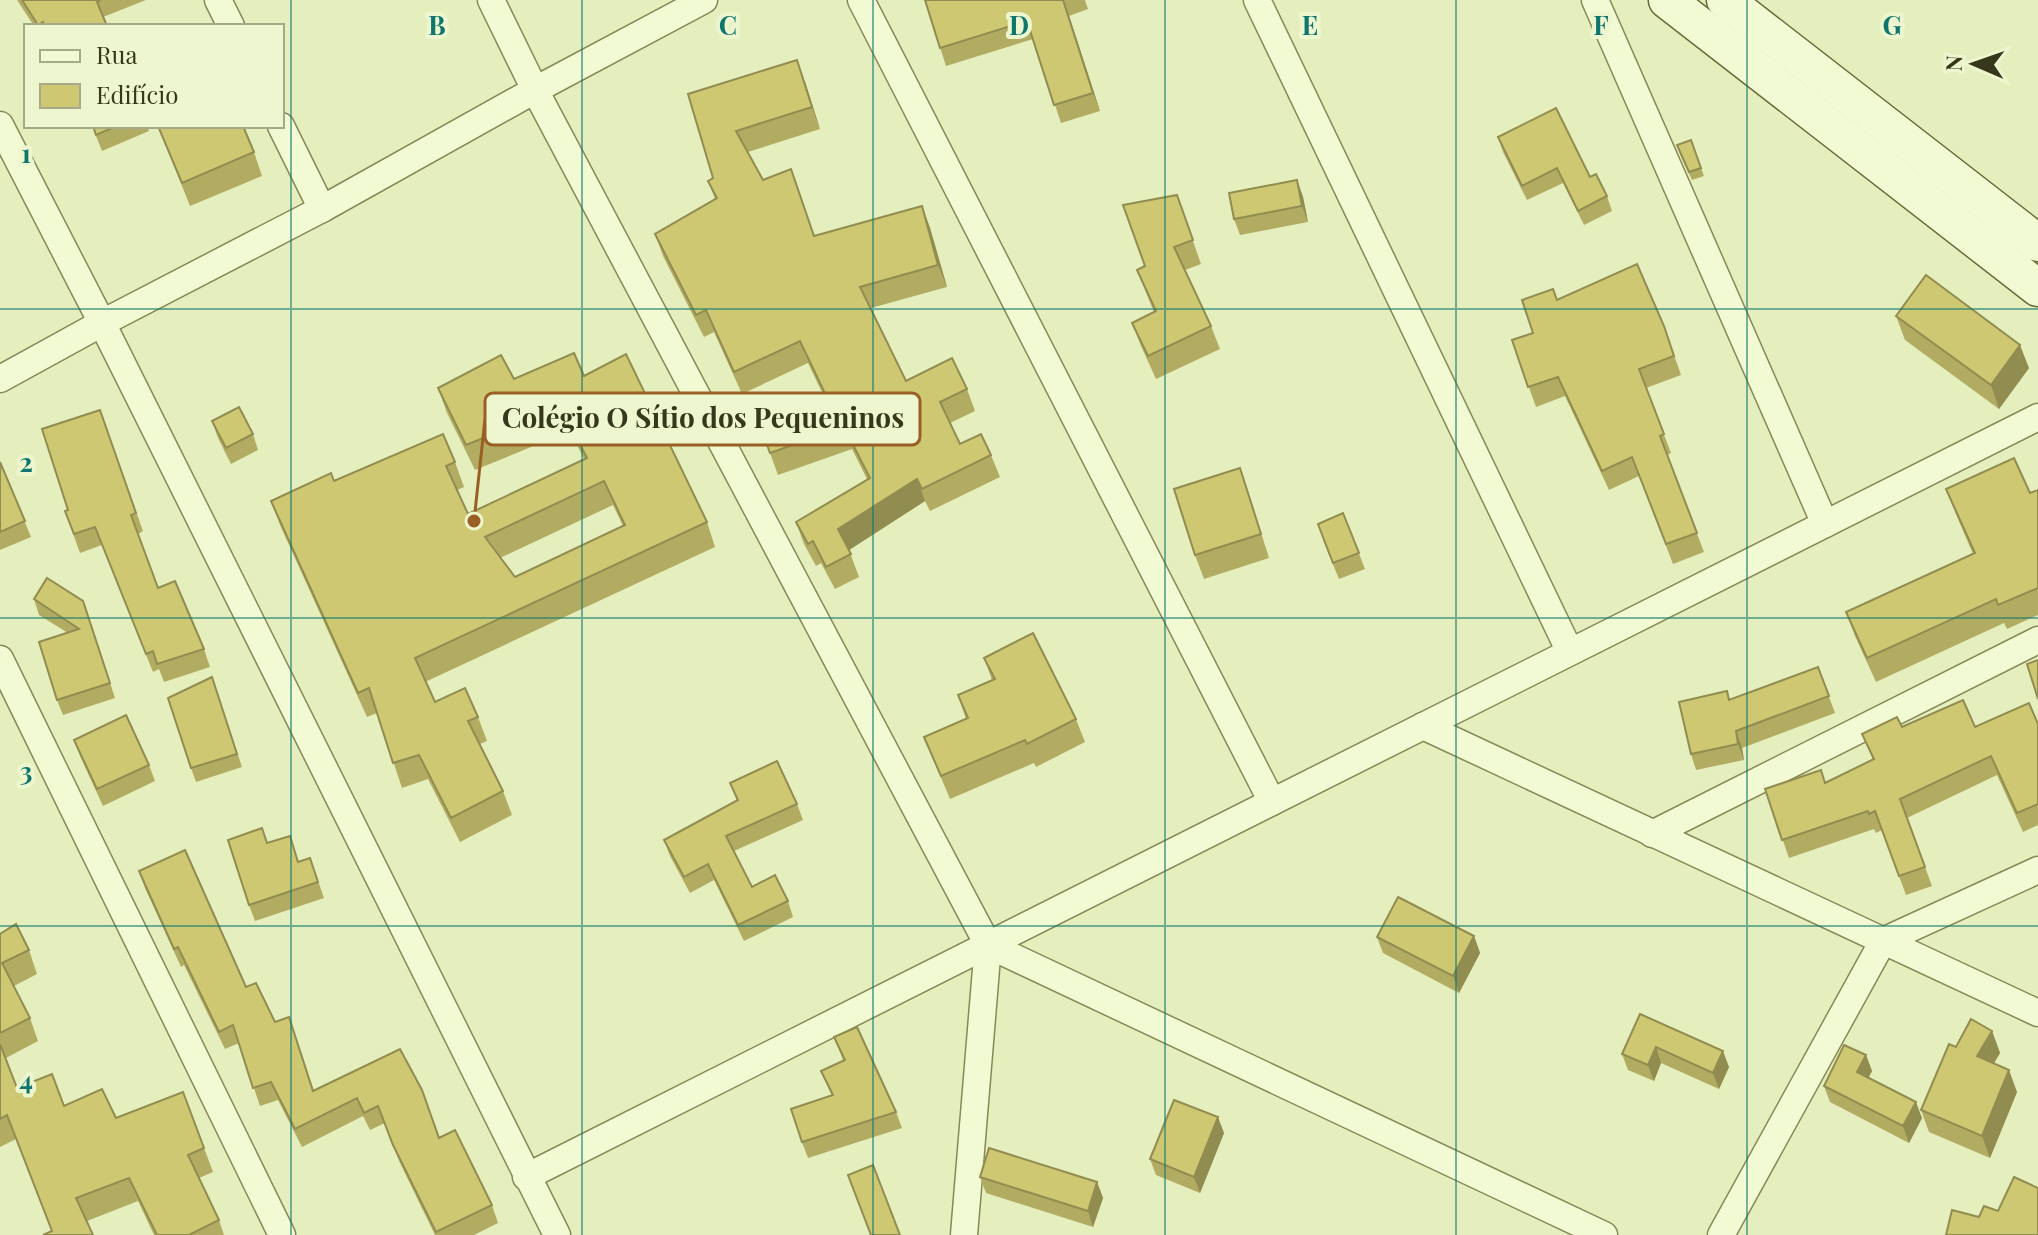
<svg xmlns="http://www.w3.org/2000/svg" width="2038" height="1235" font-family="'Playfair Display',serif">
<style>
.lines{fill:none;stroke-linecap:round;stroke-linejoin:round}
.street-casing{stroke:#868857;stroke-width:29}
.secondary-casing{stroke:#696a3a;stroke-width:39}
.street{stroke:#f1fad2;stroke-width:26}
.secondary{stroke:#f1fad2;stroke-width:36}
.wall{fill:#b2ac63;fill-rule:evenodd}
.shaded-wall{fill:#918c50}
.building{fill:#cfc873;stroke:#918c50;stroke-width:2;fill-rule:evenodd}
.grid{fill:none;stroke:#0f766e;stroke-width:2;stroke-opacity:0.55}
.grid-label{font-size:26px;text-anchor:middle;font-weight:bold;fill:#0f766e;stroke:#edf6ce;stroke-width:8;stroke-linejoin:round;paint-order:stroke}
.leader{fill:none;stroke:#995f25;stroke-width:3}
.callout-dot{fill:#995f25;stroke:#edf6ce;stroke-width:3}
.callout{fill:#edf6ce;stroke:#995f25;stroke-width:3}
.callout-label{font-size:28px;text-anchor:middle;font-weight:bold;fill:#37371c}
</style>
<rect width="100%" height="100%" fill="#e5efbe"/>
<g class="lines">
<defs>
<g id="street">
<polyline points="218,0 231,26"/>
<polyline points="491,0 535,90 988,945 964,1235"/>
<polyline points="861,0 1272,802"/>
<polyline points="1257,0 1570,652"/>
<polyline points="1595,0 1825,524"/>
<polyline points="0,125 102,323 557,1235"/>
<polyline points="281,126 322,209"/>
<polyline points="0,379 102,323 322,209 535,90 704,0"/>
<polyline points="0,659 282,1235"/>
<polyline points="1423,726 2038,1013"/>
<polyline points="1652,834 2038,640"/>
<polyline points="988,945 1604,1235"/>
<polyline points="526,1177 2038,417"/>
<polyline points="1721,1235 1883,941 2038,870"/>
</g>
<g id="secondary">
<polyline points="1667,0 2038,288"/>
<polyline points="1725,0 2038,243"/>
</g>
</defs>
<use href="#street" class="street-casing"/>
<use href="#secondary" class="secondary-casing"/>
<use href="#street" class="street"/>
<use href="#secondary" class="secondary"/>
</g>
<g class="wall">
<polygon points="17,0 146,0 103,17 107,26 34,26"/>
<polygon points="925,0 1085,0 1088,9 1069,16 1100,111 1061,123 1033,39 946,66"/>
<polygon points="805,82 820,129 748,152 763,180 815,236 922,206 930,228 947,287 871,308 906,381 967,389 975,411 950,423 960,444 991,455 1000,477 930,511 925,501 849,550 859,577 835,589 821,563 816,566 804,544 796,522 867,479 852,449 778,475 762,431 829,407 808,363 742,394 714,332 704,337 663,256 655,234 715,199 708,181 713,178 688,94"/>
<polygon points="92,126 147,126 149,131 102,151"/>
<polygon points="158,126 254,152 262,176 190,206"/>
<polygon points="1498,137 1590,177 1607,196 1612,211 1584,225 1563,183 1527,200 1503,152"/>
<polygon points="1691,140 1704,176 1692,180 1680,154"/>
<polygon points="1297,180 1303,197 1308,222 1240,235 1234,219"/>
<polygon points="1177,195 1201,264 1185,270 1211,326 1220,349 1156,379 1141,346 1132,323 1154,312 1137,270 1145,266"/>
<polygon points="1896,316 2029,368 1999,409 1905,340"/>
<polygon points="1664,326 1681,375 1646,388 1671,453 1667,455 1704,552 1673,564 1639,476 1609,490 1565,396 1536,407 1512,340 1533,333"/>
<path d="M584,376L707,522L715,547L425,682L435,702L478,717L487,741L480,744L503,791L512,815L460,842L428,779L402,788L377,713L367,717L280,525L271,501L334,481L455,462L464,487L457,490L468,514L584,459L570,431L475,470L447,413L438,388L514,379ZM613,505L623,526L515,577L500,558Z"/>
<polygon points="100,410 143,531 138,534 158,588 204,649 210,667 164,682 159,669 153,672 102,545 80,553 65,511 68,510"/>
<polygon points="212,421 253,434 258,450 231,464 218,438"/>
<polygon points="0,462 31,537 0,550"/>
<polygon points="1946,489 2030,493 2038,490 2038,615 2007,629 2004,623 1876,682 1855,636 1846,612 1973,554 1955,512"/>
<polygon points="1248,491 1269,558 1204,579 1195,555"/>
<polygon points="1343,513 1365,569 1339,579 1323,540"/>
<polygon points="34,599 88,616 115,698 63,715 57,700 68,633 39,615"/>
<polygon points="984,658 1076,719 1085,742 1036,767 1034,763 950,799 924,737 966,719 958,695 992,680"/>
<polygon points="1818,667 1835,713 1742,748 1744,760 1696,770 1691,754 1727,691 1730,700"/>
<polygon points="217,691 242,767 196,782 191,768"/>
<polygon points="2038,724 2038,825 2023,832 1997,775 1907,818 1932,886 1906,895 1882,830 1876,833 1874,829 1789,858 1765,789 1825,782 1873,760 1862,734 1902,727 1975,727"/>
<polygon points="74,740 149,765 155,781 103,806 80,756"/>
<polygon points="730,783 797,804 803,820 734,851 752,887 788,901 793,917 744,941 714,880 690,893 670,856 664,840 737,801"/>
<polygon points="267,843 299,861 310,858 324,898 255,921 249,905"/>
<polygon points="139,871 246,987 275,1022 289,1017 314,1091 400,1049 439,1138 492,1205 498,1223 474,1235 435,1235 400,1163 385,1123 370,1130 363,1116 302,1147 278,1100 260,1106 239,1043 225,1049 184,965 181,967 145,888"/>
<polygon points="0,934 29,950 37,974 14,986 30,1018 38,1041 6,1058 17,1088 64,1106 116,1118 183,1092 213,1172 199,1178 219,1220 224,1235 154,1235 138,1201 87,1221 52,1231 16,1139 0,1147"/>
<polygon points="1474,936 1480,953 1459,993 1383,953 1377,937"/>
<polygon points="1640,1014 1729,1067 1719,1089 1661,1063 1654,1081 1628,1070 1622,1054"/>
<polygon points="1992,1031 2000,1053 1994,1063 2017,1092 1990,1158 1929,1132 1921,1110 1956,1047"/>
<polygon points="834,1037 896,1112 902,1128 808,1158 802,1142 832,1096 821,1071 843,1060"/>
<polygon points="1866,1055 1872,1071 1868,1078 1922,1118 1909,1143 1830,1102 1824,1086"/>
<polygon points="1224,1133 1200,1193 1156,1175 1150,1159"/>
<polygon points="980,1177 1097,1182 1103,1198 1093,1227 986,1193"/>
</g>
<g class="shaded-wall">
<polygon points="1063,0 1069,16 1100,111 1093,93"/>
<polygon points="797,60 805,82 820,129 812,107"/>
<polygon points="1297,180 1303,197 1308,222 1302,206"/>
<polygon points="922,206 930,228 947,287 938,265"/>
<polygon points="2020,345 2029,368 1999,409 1991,385"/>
<polygon points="917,479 925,501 846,552 838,529"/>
<polygon points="1736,731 1742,748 1744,760 1738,744"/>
<polygon points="1474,936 1480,953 1459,993 1453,976"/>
<polygon points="1992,1031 2000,1053 1985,1078 1977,1056"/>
<polygon points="1656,1047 1661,1063 1654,1081 1648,1065"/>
<polygon points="1723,1051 1729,1067 1719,1089 1713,1073"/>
<polygon points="1866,1055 1872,1071 1863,1088 1857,1072"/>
<polygon points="2009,1070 2017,1092 1990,1158 1982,1136"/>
<polygon points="1916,1102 1922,1118 1909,1143 1903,1126"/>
<polygon points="1218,1117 1224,1133 1200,1193 1194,1177"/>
<polygon points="1097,1182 1103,1198 1093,1227 1088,1211"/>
</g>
<g class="building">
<polygon points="22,0 100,0 97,2 107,26 45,26 43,22 38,25"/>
<polygon points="925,0 1063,0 1093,93 1054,105 1027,21 940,48"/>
<polygon points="797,60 812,107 736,131 763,180 791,169 814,236 922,206 938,265 860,287 906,381 952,358 967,389 940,402 960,444 981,434 991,455 922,489 917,479 838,529 851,554 826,567 813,541 808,544 796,522 870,478 844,427 770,453 762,431 831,406 800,341 734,372 706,310 696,315 655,234 717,198 708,181 713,178 688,94"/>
<polygon points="1556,108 1590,177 1596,174 1607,196 1578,211 1557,168 1522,186 1498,137"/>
<polygon points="93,126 117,126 96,135"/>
<polygon points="158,126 243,126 254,152 182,183"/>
<polygon points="1691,140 1701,168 1689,172 1677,145"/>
<polygon points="1297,180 1302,206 1234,219 1229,193"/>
<polygon points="1177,195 1193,240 1174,247 1211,326 1148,356 1132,323 1156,311 1137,270 1145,266 1123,205"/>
<polygon points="1637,264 1664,326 1674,356 1639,369 1664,434 1660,436 1697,533 1666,544 1632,457 1602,471 1558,377 1528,387 1512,340 1533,333 1522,300 1553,289 1557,300"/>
<polygon points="1926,275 2020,345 1991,385 1896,316"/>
<path d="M574,353L584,376L626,354L707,522L415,658L435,702L465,688L478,717L468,721L503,791L451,818L419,755L393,763L369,688L358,693L271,501L331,473L334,481L443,434L455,462L446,466L468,514L587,458L561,407L466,445L438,388L501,355L514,379ZM604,481L625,525L515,577L485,537Z"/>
<polygon points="239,407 253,434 226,448 212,421"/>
<polygon points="100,410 136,513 131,515 158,588 175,581 204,649 157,664 153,651 146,654 95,527 74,534 65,511 68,510 42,429"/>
<polygon points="2014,458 2030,493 2038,490 2038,588 1998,605 1996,599 1867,658 1846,612 1975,553 1946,489"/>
<polygon points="0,462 25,521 0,532"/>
<polygon points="1240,468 1261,534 1195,555 1174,489"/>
<polygon points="1343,513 1359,553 1333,563 1318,524"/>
<polygon points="47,578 83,601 110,683 57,700 39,642 79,629 34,599"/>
<polygon points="1033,633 1076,719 1027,744 1025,740 941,776 924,737 968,718 958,695 995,679 984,658"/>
<polygon points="2038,660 2038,699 2027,664"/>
<polygon points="1818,667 1829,696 1736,731 1738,744 1691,754 1679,702 1727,691 1729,700"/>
<polygon points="212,677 237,754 191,768 168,698"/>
<polygon points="1963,700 1975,727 2029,703 2038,724 2038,804 2017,813 1991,756 1900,799 1925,867 1899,876 1875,811 1869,814 1868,811 1782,840 1765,789 1821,770 1825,783 1874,759 1862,734 1897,717 1902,727"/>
<polygon points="126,715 149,765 97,789 74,740"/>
<polygon points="777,761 797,804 726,836 752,887 775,875 788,901 738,925 708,864 684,877 664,840 738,800 730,783"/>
<polygon points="262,828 267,843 290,836 298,862 310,858 318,882 249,905 228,840"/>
<polygon points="185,850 246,987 256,983 275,1022 289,1017 313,1091 400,1049 422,1090 439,1138 455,1130 492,1205 436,1232 393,1145 378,1106 364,1113 357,1098 295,1129 271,1082 253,1088 233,1025 219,1032 178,947 174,949 139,871"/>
<polygon points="1398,897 1474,936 1453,976 1377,937"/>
<polygon points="16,924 29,950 2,963 30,1018 0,1033 0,934"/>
<polygon points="1640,1014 1723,1051 1713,1073 1656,1047 1648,1065 1622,1054"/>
<polygon points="1971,1019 1992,1031 1977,1056 2009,1070 1982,1136 1921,1110 1949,1044 1956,1047"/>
<polygon points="857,1027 896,1112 802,1142 791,1109 833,1095 821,1071 845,1060 834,1037"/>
<polygon points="0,1044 17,1088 52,1074 64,1106 102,1089 116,1118 183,1092 204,1148 188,1155 219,1220 189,1235 157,1235 129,1178 76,1198 93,1235 43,1235 52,1231 7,1115 0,1119"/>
<polygon points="1844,1045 1866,1055 1857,1072 1916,1102 1903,1126 1824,1086"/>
<polygon points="1174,1100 1218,1117 1194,1177 1150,1159"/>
<polygon points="989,1148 1097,1182 1088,1211 980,1177"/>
<polygon points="873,1165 900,1235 871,1235 848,1175"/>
<polygon points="2014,1177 2038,1188 2038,1235 1946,1235 1952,1210 1979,1217 1984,1206 1998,1211"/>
</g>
<path class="grid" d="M291,0V1235M582,0V1235M873,0V1235M1165,0V1235M1456,0V1235M1747,0V1235M0,309H2038M0,618H2038M0,926H2038"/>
<g class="grid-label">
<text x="437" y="35">B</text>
<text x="728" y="35">C</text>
<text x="1019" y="35">D</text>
<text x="1310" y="35">E</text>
<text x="1601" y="35">F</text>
<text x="1892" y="35">G</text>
<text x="26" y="163">1</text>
<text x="26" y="472">2</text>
<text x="26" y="781">3</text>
<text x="26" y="1090">4</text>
</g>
<path class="leader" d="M474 521L485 419"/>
<circle class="callout-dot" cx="474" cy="521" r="8"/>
<rect class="callout" x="485" y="393" width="435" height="52" rx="8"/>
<g class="callout-label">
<text x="703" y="428">Colégio O Sítio dos Pequeninos</text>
</g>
<rect x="24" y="24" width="260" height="104" fill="#edf6ce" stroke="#a4aa87" stroke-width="2"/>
<rect x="40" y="50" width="40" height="12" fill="#f1fad2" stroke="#a4aa87" stroke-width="2"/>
<text x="96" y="64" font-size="24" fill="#37371c">Rua</text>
<rect x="40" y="84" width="40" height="24" fill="#cfc873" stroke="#a4aa87" stroke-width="2"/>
<text x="96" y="104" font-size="24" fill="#37371c">Edifício</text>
<g transform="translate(1974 64) rotate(272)" stroke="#edf6ce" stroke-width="6" paint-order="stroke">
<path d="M0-6L14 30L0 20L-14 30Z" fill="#37371c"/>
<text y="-12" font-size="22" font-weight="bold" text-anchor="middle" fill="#37371c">N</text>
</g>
</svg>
